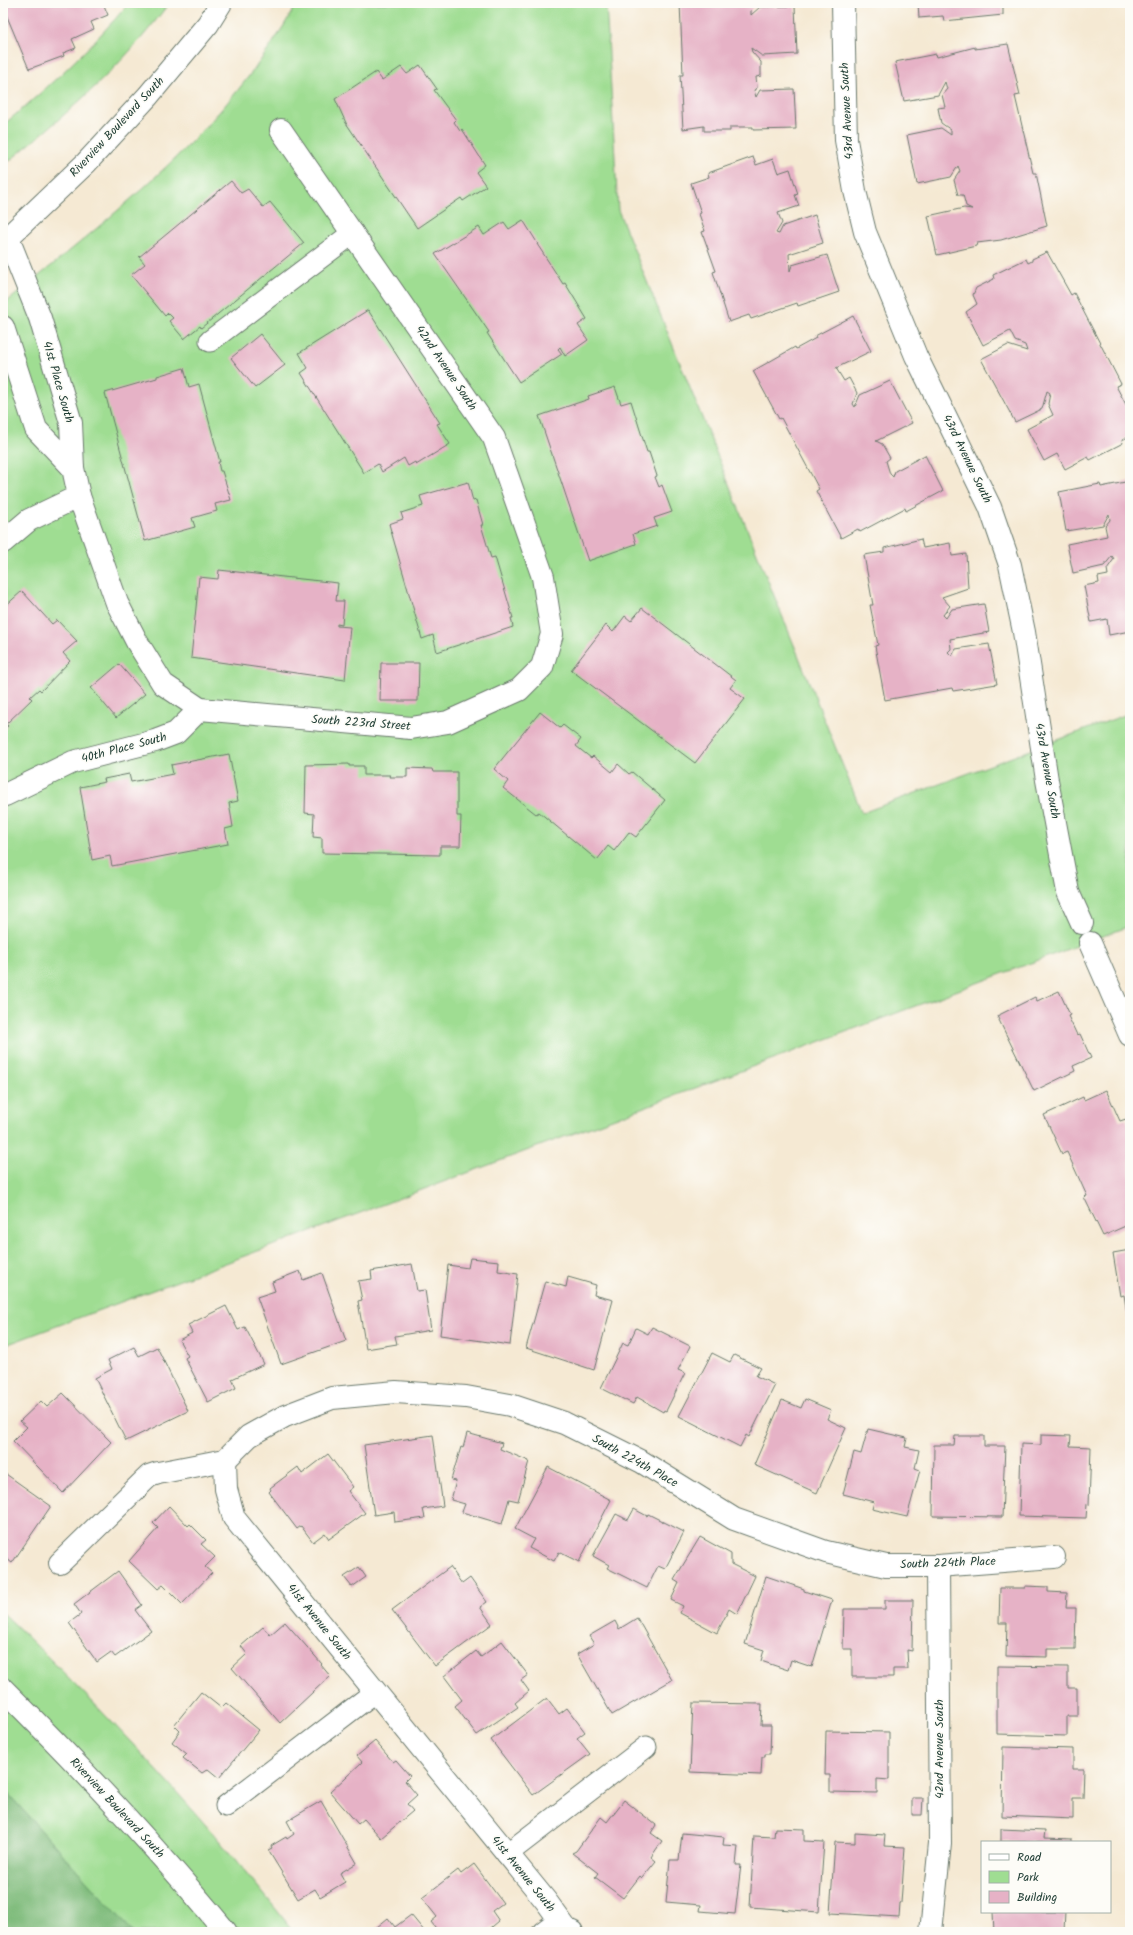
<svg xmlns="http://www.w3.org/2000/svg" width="1133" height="1935" font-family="Kalam,sans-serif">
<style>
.green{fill:#9fdd92;stroke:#5f8d63}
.forest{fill:#7fbc7c;stroke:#4f7c58}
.building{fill:#e6b2c6}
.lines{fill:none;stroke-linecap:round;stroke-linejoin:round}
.service-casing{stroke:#6a796c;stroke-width:23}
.minor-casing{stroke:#6a796c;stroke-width:24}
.tertiary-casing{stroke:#6a796c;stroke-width:24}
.service{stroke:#fff;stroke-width:21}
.minor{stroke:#fff;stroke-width:22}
.tertiary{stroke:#fff;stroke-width:22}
.labels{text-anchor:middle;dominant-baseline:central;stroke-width:3.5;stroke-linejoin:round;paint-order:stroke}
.street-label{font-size:12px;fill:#1f3d34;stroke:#fdfcf7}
</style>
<rect width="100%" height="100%" fill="#fdfcf7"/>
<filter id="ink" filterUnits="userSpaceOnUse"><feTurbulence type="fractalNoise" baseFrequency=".025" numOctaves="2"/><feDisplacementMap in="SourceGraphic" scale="8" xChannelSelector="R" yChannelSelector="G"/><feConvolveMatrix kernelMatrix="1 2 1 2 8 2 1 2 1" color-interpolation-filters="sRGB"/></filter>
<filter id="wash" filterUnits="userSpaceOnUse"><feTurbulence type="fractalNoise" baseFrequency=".012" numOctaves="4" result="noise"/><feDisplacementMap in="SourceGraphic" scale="16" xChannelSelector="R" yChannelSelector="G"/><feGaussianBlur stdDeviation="0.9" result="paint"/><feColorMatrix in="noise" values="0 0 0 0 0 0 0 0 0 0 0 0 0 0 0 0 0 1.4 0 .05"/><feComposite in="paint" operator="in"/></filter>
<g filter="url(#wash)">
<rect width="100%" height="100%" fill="#f5e9d3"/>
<g class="green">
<path d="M129,3H169C123,67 63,117 3,166V125C49,87 91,48 129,3Z"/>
<path d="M297,3H606L618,210L862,813L1130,713V926L3,1346V305C112,216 228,129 297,3Z"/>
<path d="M3,1613C107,1713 205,1818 294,1932H3Z"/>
</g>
<polygon class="forest" points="3,1788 133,1932 3,1932"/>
<g id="blocks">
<g class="building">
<polygon points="3,3 103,3 108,15 91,22 94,29 72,39 76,48 63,53 64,56 29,69 3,7"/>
<polygon points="680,3 758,3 751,10 751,15 760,7 795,6 797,54 762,56 751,48 752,52 761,62 761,76 756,77 757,88 754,90 756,97 760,90 794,89 796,129 753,130 753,127 730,127 730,131 704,131 704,126 683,129 680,75 683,75"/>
<polygon points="918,3 1003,3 1003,15 944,21 943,16 919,18"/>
<polygon points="1008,44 1020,95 1015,96 1033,173 1036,173 1047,226 1001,240 977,243 976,246 937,255 928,216 964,208 972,209 966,206 963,195 958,195 954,180 960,171 958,166 951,177 917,184 907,135 941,128 951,135 951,130 941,123 938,108 945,107 942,95 947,89 945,82 938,95 904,101 895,62 936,54 937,57 975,47 975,49"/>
<polygon points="420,65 437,89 434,90 456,120 454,122 460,131 462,129 485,165 476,172 486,186 463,201 461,198 417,228 346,123 335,99 376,72 382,80 401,67 407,74"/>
<polygon points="753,157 756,165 773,159 778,173 790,169 798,194 795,195 799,206 778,213 782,223 776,233 779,234 783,226 815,215 823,243 789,254 790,271 792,265 827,255 839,292 798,306 797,303 751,319 749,315 729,322 713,272 716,271 702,232 705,231 699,214 701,213 691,183 709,177 708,173"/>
<polygon points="231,181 241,193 248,189 263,207 270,202 304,243 201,328 200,326 184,339 169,321 173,318 168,313 165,316 131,275 145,264 139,257"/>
<polygon points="523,220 538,244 537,244 563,284 565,283 587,319 578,325 588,340 565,356 560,347 558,349 562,354 519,382 487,333 489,332 435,254 479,227 484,235 504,222 509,229"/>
<polygon points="1047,252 1071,295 1074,293 1121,384 1116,386 1130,412 1130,436 1122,440 1123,443 1090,460 1088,457 1065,469 1057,454 1044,461 1027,429 1053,415 1048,404 1050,393 1047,391 1042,409 1015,422 981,359 1008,345 1027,351 1025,345 1015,341 1010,331 983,345 966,312 977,304 973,295 976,288 994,279 993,275 1026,259 1028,263 1032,261 1032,259"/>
<polygon points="368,310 440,423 437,424 450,444 416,465 415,462 408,466 404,458 382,472 378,464 364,473 301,373 308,368 299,353"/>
<polygon points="853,316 871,351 836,368 844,381 849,378 857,393 853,404 855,407 860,395 890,381 912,423 876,441 882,444 890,458 886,461 890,474 893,477 895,471 925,455 943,491 906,511 905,508 860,532 858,529 841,538 816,491 819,489 781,418 779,419 753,371 795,347 796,349 816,338 815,336"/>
<polygon points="260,334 285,365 255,388 231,358"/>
<polygon points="184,368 189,387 199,384 220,462 218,462 220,471 222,471 231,500 215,504 217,511 192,518 195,527 145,541 105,393 157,378 157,376"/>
<polygon points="615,387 621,404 631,401 647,452 649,452 657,476 655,477 659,487 662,485 672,512 654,518 657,526 633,534 636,544 588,561 539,416 589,399 588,396"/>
<polygon points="1130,481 1130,631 1109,635 1107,619 1091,622 1084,586 1099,583 1098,577 1108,575 1107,569 1114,559 1112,556 1104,566 1073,573 1067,544 1107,536 1105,526 1110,520 1109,514 1103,525 1066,531 1059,492 1100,484 1101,487"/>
<polygon points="468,482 473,501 476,500 483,525 481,525 491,558 495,557 513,618 511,618 513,627 437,652 433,635 422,639 389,524 403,519 401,513 423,506 420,496"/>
<polygon points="921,539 923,548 950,543 952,556 966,554 968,588 942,597 950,606 943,615 946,618 952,609 984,604 989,632 950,639 951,649 948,652 952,656 956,649 989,644 997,684 953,691 952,688 885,700 875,646 878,645 870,605 873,605 864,555 884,552 884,548"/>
<polygon points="219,570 338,583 336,601 344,601 342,625 337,624 337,626 350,627 345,680 191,658 199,577 218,579"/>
<polygon points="22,591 52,624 57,620 77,641 63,653 70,661 41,691 39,689 30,697 32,699 6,724 8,726 3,730 3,608"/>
<polygon points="642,608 736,680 730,688 745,699 695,763 571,670 606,625 613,632 625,616 631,621"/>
<polygon points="381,663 419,663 418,701 380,701"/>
<polygon points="119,664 145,694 116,718 91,688"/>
<polygon points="540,712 560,728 563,725 581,739 576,746 591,758 593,756 612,772 618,764 629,774 632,772 665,800 636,837 629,832 614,851 608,846 597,860 539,812 536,814 503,788 508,781 494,769"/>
<polygon points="229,754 238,801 229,803 233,827 225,829 228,844 112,866 110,856 92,860 80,787 105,782 104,779 129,774 131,782 173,774 171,765"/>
<polygon points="349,764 349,766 364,766 364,775 390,775 389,777 407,777 407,768 432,769 433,772 457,772 457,816 461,816 460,846 440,846 440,855 322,853 322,838 313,837 314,814 305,813 306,765"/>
<polygon points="1059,991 1070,1015 1068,1016 1077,1035 1080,1034 1091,1058 1073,1066 1075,1071 1034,1091 997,1016 1035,997 1037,1001"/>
<polygon points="1106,1090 1120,1121 1126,1119 1130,1127 1130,1224 1103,1236 1084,1197 1087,1196 1067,1152 1062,1154 1044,1115 1083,1097 1084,1100"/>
<polygon points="1130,1250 1130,1326 1129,1326 1124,1295 1120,1296 1113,1253"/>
<polygon points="470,1258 499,1261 498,1271 518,1274 510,1345 440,1335 448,1265 468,1268"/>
<polygon points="412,1264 417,1291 425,1290 431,1330 395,1336 397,1344 366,1349 358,1301 362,1300 358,1281 372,1279 371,1271"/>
<polygon points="300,1271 303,1280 322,1273 346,1341 281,1364 257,1297 275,1291 272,1282"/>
<polygon points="568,1277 596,1285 594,1295 613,1300 594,1370 526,1348 545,1281 566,1287"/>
<polygon points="226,1306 238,1330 245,1327 264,1364 232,1379 236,1388 208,1402 185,1358 188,1356 179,1340 192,1333 188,1325"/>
<polygon points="652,1327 690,1346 678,1370 685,1373 666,1411 664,1410 663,1412 637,1397 633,1404 601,1388 623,1343 628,1345 636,1328 648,1334"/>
<polygon points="134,1347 139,1356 157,1347 188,1411 126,1441 95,1378 112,1369 108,1360"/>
<polygon points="712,1353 730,1362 734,1355 761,1368 756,1376 775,1385 749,1437 746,1435 740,1447 679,1416"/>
<polygon points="63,1393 111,1442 63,1493 13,1441 27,1427 20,1421 41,1401 47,1407"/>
<polygon points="805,1399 831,1410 827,1419 846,1428 817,1493 754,1465 782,1400 801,1408"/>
<polygon points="868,1429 907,1438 905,1447 919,1450 915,1468 920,1470 907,1517 872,1509 874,1502 843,1494 854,1452 861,1454"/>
<polygon points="467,1433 502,1443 500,1449 529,1461 518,1501 509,1499 502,1524 462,1512 465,1504 451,1500 456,1481 451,1480 461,1447 463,1448"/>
<polygon points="433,1435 443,1506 423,1509 425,1518 395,1522 394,1512 374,1515 364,1445"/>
<polygon points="1041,1435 1071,1436 1070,1446 1091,1447 1089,1505 1087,1504 1086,1518 1019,1516 1021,1444 1041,1445"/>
<polygon points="955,1436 984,1436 984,1446 1005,1446 1002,1517 933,1516 934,1445 954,1445"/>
<polygon points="328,1454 353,1487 348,1491 365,1513 329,1539 325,1533 313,1542 301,1526 297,1529 269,1492 271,1490 270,1488 298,1467 302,1474"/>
<polygon points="548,1467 611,1500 579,1562 559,1552 554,1561 529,1548 534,1539 515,1529"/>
<polygon points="3,1472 51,1506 12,1563 3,1556"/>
<polygon points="169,1506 188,1526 190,1524 206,1540 201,1544 215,1557 205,1567 212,1573 182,1604 163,1585 158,1589 129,1561 158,1528 153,1523"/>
<polygon points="634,1509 647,1516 648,1514 684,1532 665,1569 658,1566 647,1588 607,1568 609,1565 593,1556 616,1514 628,1520"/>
<polygon points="700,1537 731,1554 731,1564 755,1576 737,1614 729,1609 717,1633 680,1613 683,1606 671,1600 679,1583 674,1580"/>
<polygon points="359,1567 366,1577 352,1587 344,1577"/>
<polygon points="450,1567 462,1584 470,1578 487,1602 480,1607 492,1624 435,1666 392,1610"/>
<polygon points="118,1571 142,1605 135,1610 151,1631 115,1657 111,1652 97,1662 69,1623 81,1614 74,1604"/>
<polygon points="766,1576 804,1589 804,1591 832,1600 812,1667 791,1660 788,1670 761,1661 764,1650 745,1644"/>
<polygon points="1025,1586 1048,1587 1048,1592 1067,1593 1066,1608 1076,1608 1075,1649 1047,1649 1047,1657 1006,1656 1007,1623 999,1623 1000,1588 1025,1588"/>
<polygon points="885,1600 913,1600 912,1651 907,1650 908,1669 893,1669 893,1677 852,1677 852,1649 843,1649 844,1609 885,1609"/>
<polygon points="637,1618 672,1680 612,1715 577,1654 594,1644 589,1636 615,1621 619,1629"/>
<polygon points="285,1622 322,1664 321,1665 330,1676 280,1723 232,1668 247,1654 241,1646 263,1627 270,1635"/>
<polygon points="502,1641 528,1675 521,1680 529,1691 515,1703 518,1707 477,1735 455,1706 462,1700 444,1676 476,1651 481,1657"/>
<polygon points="997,1666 1068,1667 1068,1688 1077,1688 1077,1716 1067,1716 1067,1736 997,1734"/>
<polygon points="201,1692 221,1708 226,1703 259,1730 219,1778 208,1769 202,1773 183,1758 187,1754 172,1742 180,1731 174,1725"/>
<polygon points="547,1698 559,1714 567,1708 585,1732 577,1738 590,1754 533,1795 491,1740"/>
<polygon points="693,1703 762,1704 761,1725 771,1725 770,1754 765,1754 765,1757 762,1757 761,1775 690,1772"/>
<polygon points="826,1731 889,1732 889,1780 877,1779 877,1793 830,1792 830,1775 825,1775"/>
<polygon points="375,1741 393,1762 396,1760 410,1776 405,1781 417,1795 407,1804 413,1811 381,1838 364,1819 358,1824 330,1792 362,1762 357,1756"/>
<polygon points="1003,1747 1073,1749 1073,1769 1084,1769 1083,1798 1073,1798 1073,1819 1002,1816"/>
<polygon points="912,1798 923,1798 922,1815 912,1815"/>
<polygon points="624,1800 656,1825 651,1833 662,1841 651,1857 656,1861 642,1878 640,1876 623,1898 595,1877 598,1873 572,1853 576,1851 601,1817 607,1822"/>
<polygon points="321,1801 357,1863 340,1873 345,1882 320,1897 315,1889 298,1899 268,1850 272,1848 271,1846 286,1837 287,1839 294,1834 287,1821"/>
<polygon points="775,1828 804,1829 804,1841 824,1842 819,1912 750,1907 754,1836 774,1837"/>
<polygon points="1001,1829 1045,1831 1044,1838 1072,1839 1072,1842 1001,1842"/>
<polygon points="682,1833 724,1837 723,1845 738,1846 736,1865 741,1865 735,1914 700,1911 701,1905 666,1902 670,1860 679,1860"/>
<polygon points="855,1833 885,1835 884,1846 905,1847 901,1903 900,1903 899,1917 830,1913 835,1842 855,1843"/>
<polygon points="474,1864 503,1903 492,1911 499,1921 486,1932 439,1932 431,1922 437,1917 422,1898 458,1870 461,1874"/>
<polygon points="993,1912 1065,1912 1064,1932 994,1932"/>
<polygon points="411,1915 425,1932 371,1932 388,1918 395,1927"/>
</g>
</g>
</g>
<g filter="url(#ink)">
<use href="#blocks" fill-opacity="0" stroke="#6a796c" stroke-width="1"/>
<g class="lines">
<defs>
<g id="service">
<polyline points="210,341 353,233"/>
<polyline points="226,1806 375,1692"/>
<polyline points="507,1854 646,1747"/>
<polyline points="543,1932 559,1920"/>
</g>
<g id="minor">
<polyline points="843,3 846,140 855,191 865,232 916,356 990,507 1010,565 1024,632 1047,780 1068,892 1082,923"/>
<polyline points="8,238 40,318 71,423 73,468 79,496 117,603 137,642 163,684 200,709"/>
<polyline points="3,327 36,429 73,468"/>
<polyline points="3,542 29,520 79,496"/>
<polyline points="200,709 411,728 448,722 519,690 542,667 552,634 543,577 494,438 281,130"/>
<polyline points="5,795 73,762 155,741 176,733 200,709"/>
<polyline points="1090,943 1130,1035"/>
<polyline points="225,1460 249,1436 285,1416 332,1398 396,1392 466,1397 510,1405 564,1423 642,1462 734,1519 826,1552 886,1566 938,1566 1054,1557"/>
<polyline points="60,1563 149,1476 158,1473 225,1460 226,1489 234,1518 546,1901 567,1930 572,1932"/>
<polyline points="931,1932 940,1843 938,1566"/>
</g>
<g id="tertiary">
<polyline points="3,242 86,163 148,96 208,24 221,3"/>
<path d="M3,1689C81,1767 156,1847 226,1932"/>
</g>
</defs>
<use href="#service" class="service-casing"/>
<use href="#minor" class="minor-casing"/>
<use href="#tertiary" class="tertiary-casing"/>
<use href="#service" class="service"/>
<use href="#minor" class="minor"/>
<use href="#tertiary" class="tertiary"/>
</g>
</g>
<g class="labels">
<g class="street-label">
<text transform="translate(847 111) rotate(-93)">43rd Avenue South</text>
<text transform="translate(117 127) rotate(-47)">Riverview Boulevard South</text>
<text transform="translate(446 368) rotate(56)">42nd Avenue South</text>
<text transform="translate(58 382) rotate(74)">41st Place South</text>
<text transform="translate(967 459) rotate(64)">43rd Avenue South</text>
<text transform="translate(361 723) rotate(4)">South 223rd Street</text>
<text transform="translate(124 748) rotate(-15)">40th Place South</text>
<text transform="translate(1047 771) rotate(80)">43rd Avenue South</text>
<text transform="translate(635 1461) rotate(29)">South 224th Place</text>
<text transform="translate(948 1563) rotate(-2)">South 224th Place</text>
<text transform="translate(319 1622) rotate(51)">41st Avenue South</text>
<text transform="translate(939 1749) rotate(-90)">42nd Avenue South</text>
<text transform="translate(117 1808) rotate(47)">Riverview Boulevard South</text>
<text transform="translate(523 1874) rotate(51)">41st Avenue South</text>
</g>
</g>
<rect width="1133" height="1935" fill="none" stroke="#fdfcf7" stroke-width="16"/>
<rect x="981" y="1841" width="130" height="72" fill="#fdfcf7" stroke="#a4b0a9"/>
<rect x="989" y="1854" width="20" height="6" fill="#ffffff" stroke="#a4b0a9"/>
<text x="1017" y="1861" font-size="12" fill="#1f3d34">Road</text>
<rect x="989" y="1871" width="20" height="12" fill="#9fdd92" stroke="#a4b0a9"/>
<text x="1017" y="1881" font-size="12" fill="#1f3d34">Park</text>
<rect x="989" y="1891" width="20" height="12" fill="#e6b2c6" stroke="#a4b0a9"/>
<text x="1017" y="1901" font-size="12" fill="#1f3d34">Building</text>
</svg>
